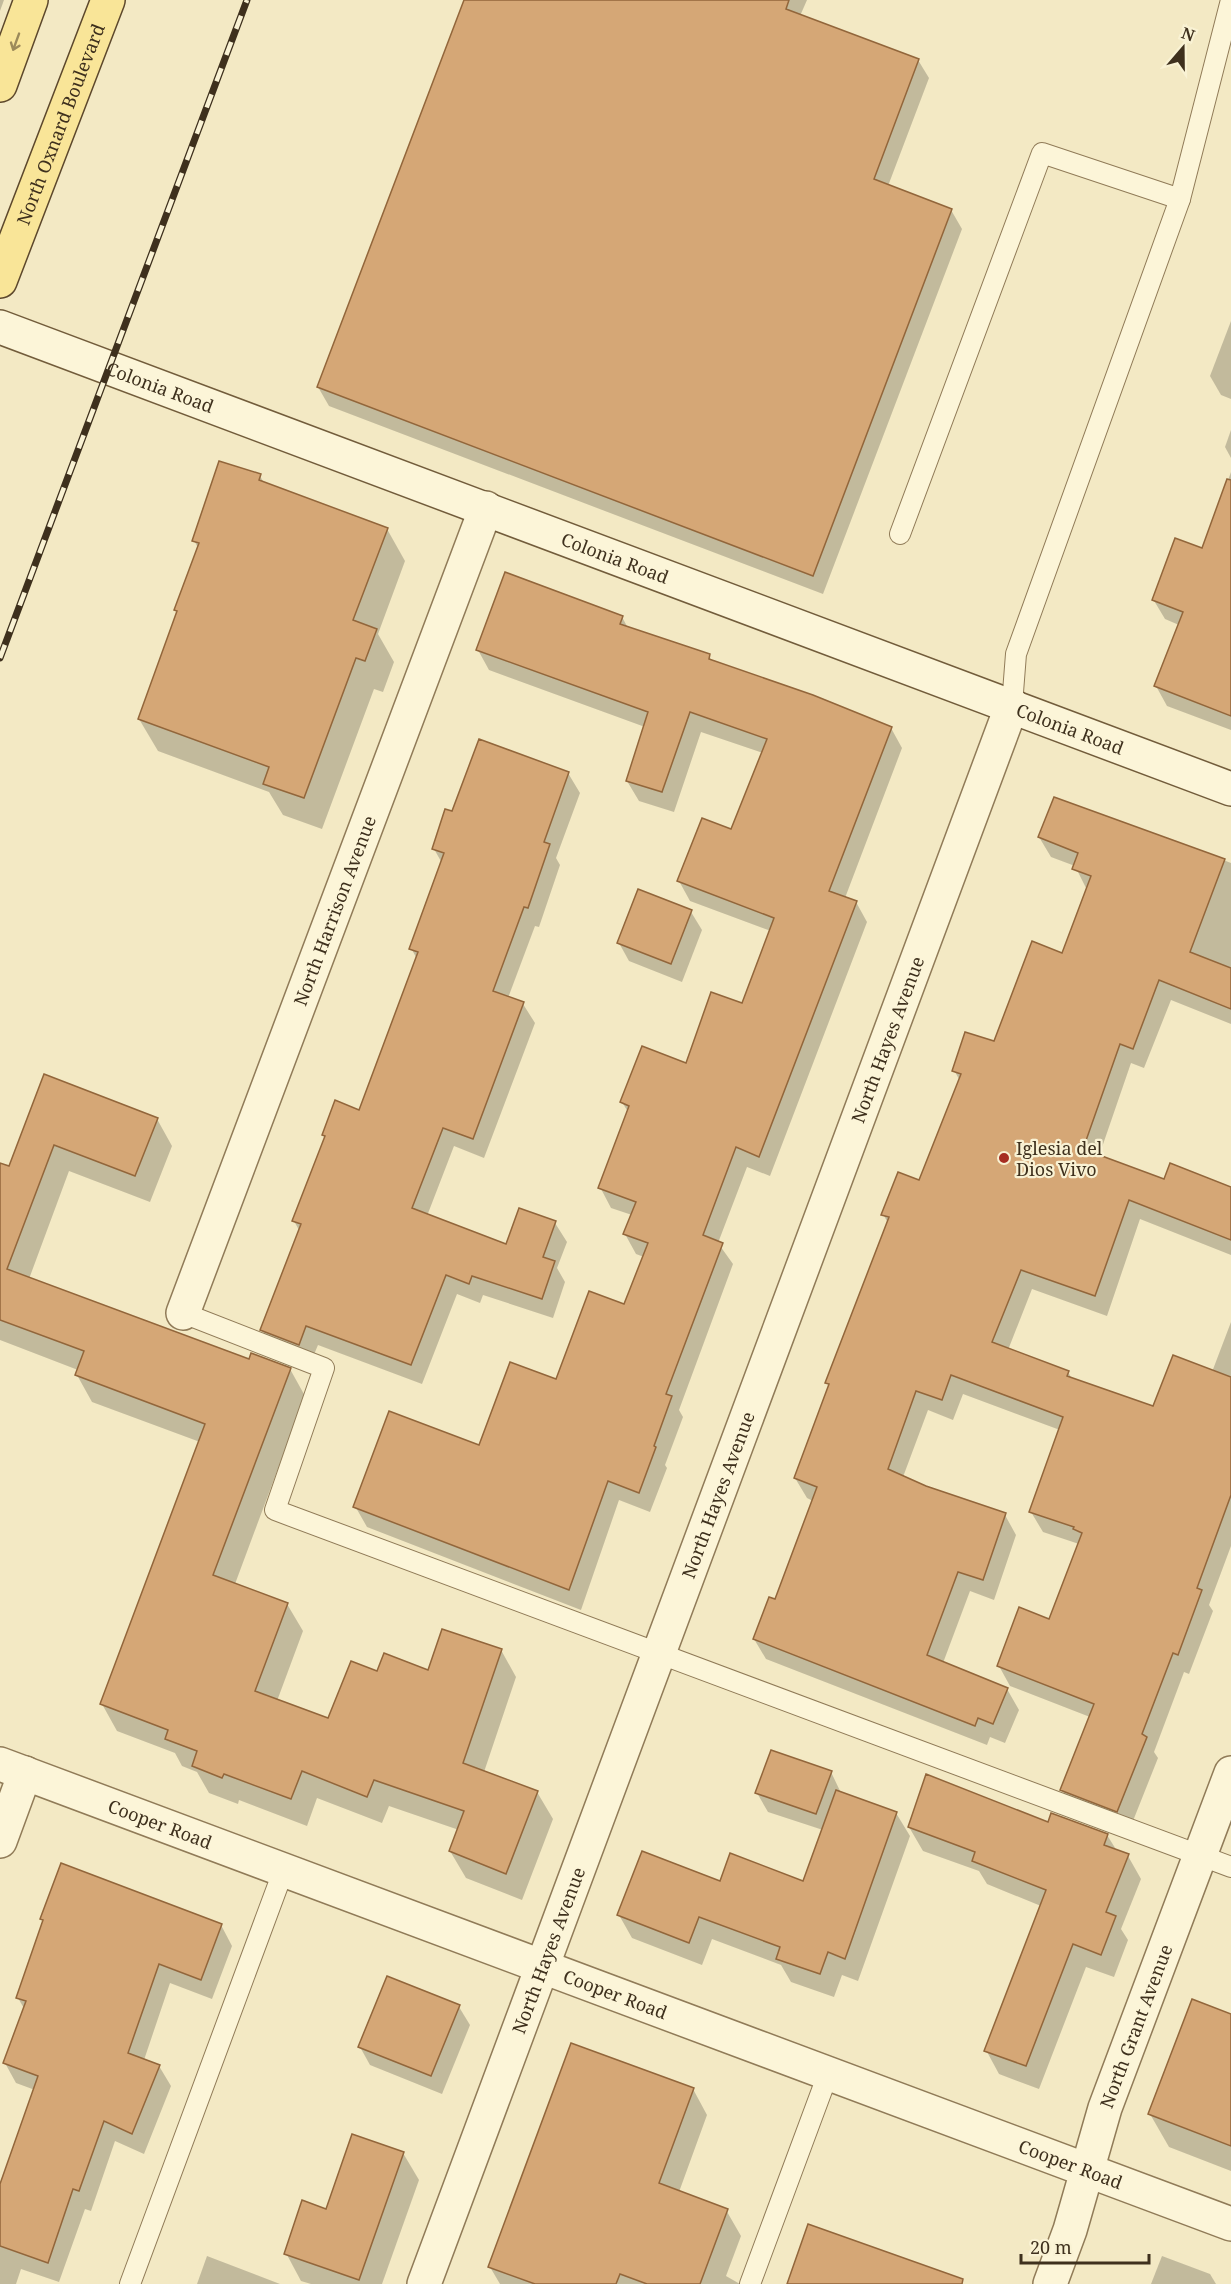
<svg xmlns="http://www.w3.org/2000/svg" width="1231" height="2284" font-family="'Noto Serif',serif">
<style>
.shadow{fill:#0003}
.building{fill:#d5a776;stroke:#92663b;stroke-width:1.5}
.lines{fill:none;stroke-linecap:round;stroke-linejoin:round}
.lane-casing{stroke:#907b58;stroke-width:22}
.street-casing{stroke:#907b58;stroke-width:36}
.secondary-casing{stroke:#725c3b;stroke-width:36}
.primary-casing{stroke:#5d482c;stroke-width:36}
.lane{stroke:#fcf5d8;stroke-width:20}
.street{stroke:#fcf5d8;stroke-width:33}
.secondary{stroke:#fcf5d8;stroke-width:33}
.primary{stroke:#f9e598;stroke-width:33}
.rail-casing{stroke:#3e301d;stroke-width:7}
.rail{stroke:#f9f2d4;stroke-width:4.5;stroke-dasharray:14;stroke-linecap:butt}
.oneway{stroke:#9c8a5a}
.poi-dot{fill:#a62d21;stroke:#f9f2d4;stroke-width:2}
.labels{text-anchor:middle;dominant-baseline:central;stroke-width:4.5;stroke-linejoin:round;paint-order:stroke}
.street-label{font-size:18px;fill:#3e301d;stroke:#f9f2d4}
.poi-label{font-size:18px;fill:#3e301d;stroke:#f9f2d4;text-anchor:start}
</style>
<rect width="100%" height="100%" fill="#f3e9c4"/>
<g class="shadow">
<polygon points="0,0 4,0 0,11"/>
<polygon points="466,0 807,0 800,16 918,60 929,78 888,186 951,210 962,229 823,594 329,406 318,387"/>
<polygon points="1231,321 1231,399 1221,395 1210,376"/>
<polygon points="1231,430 1231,458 1225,447"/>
<polygon points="1231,472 1231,730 1167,706 1156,686 1179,625 1165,619 1153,599 1203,550"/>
<polygon points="260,476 264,483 387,529 405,561 378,634 394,662 383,692 374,689 322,829 283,815 269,792 158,751 139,719 178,614 176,610 198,548 194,540"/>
<polygon points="622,617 628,628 709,656 712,662 891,728 902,748 845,898 856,902 867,922 770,1176 747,1167 718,1243 733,1264 679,1410 683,1417 665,1465 667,1468 650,1512 619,1500 581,1610 367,1527 355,1506 480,1447 557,1381 625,1306 644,1257 636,1254 625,1234 632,1215 611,1208 600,1187 628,1112 622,1102 687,1065 743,1004 771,931 690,901 679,881 732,831 763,753 701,732 674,812 639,801 627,781 645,727 489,670 478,650"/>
<polygon points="568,773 580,793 556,858 560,865 539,927 535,926 508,998 523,1004 535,1023 484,1158 454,1146 427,1216 507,1246 555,1223 567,1242 557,1268 565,1282 553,1318 483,1295 480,1303 457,1294 422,1384 318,1345 310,1364 273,1350 262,1330 300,1232 294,1221 326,1139 323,1134 360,1112 417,959 411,948 442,863 434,849 453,813"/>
<polygon points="1159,835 1231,863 1231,1024 1171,1000 1144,1068 1131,1063 1099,1156 1164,1181 1231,1189 1231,1255 1140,1219 1107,1316 1032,1289 1008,1350 1068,1372 1072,1379 1154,1408 1212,1372 1231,1322 1231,1546 1209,1605 1213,1611 1189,1674 1184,1672 1154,1752 1158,1758 1129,1831 1073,1810 1062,1790 1090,1717 1010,1686 999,1666 1050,1621 1079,1544 1043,1532 1031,1512 1060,1430 963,1394 953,1420 928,1410 903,1477 1005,1515 1016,1535 994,1600 970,1591 943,1663 1007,1689 1019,1710 1005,1743 990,1737 987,1745 766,1659 754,1639 776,1601 813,1501 807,1498 795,1478 830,1387 827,1383 888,1223 883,1214 920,1182 960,1081 954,1070 995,1043 1063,955 1087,890 1075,866 1051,857 1039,837"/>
<polygon points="691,912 702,930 682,982 629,961 619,943"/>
<polygon points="44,1076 157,1119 172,1146 150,1202 69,1171 29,1279 250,1361 290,1369 305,1396 235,1584 287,1604 303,1631 277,1701 329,1720 378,1673 429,1672 501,1650 516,1677 484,1772 537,1792 553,1819 522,1900 466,1878 450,1851 459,1830 389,1806 382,1823 317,1798 307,1826 239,1800 238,1804 209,1793 197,1772 182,1766 175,1753 117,1731 102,1704 200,1442 92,1402 77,1375 78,1370 0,1340 0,1164 10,1168"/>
<polygon points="831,1772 841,1793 896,1813 910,1836 858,1981 842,1975 834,1997 791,1982 781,1965 712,1939 702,1965 632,1938 619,1915 721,1883 804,1883 823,1830 768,1812 757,1793"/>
<polygon points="1048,1824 1107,1835 1117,1851 1128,1856 1141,1879 1121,1929 1128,1940 1114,1977 1086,1967 1039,2089 999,2074 986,2050 1041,1906 987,1884 979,1871 923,1851 909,1827"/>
<polygon points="42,1919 221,1925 232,1946 212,1999 170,1983 144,2060 159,2066 171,2086 144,2154 115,2141 91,2211 85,2209 59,2282 21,2269 16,2284 0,2284 0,2188 35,2090 16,2083 5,2063 25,2010 18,1998 44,1922"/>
<polygon points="459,2007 470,2025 442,2094 370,2065 360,2047"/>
<polygon points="1231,2016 1231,2171 1169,2147 1150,2114"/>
<polygon points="693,2089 707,2115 679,2192 726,2210 741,2236 726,2276 740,2284 500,2284 490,2267"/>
<polygon points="403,2153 419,2180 382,2284 311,2284 301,2281 286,2253 327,2210"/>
<polygon points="207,2256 280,2284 197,2284"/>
<polygon points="1162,2256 1210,2274 1216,2284 1151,2284"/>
</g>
<g class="building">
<polygon points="464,0 789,0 786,9 919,59 874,179 952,209 813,576 317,387"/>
<polygon points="219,461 261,474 259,480 388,528 353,620 377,629 365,661 356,658 304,798 263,784 269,767 138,719 177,611 174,610 199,543 192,541"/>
<polygon points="1227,479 1231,480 1231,716 1154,686 1183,612 1152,600 1175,538 1202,548"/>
<polygon points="505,572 623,616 620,624 710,654 709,659 813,695 892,727 829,891 857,901 759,1157 736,1147 703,1235 723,1243 666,1394 672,1396 654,1446 656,1447 639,1493 608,1481 569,1590 353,1507 389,1411 479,1445 510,1362 556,1379 589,1291 624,1304 648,1243 623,1234 636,1202 598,1188 629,1106 620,1102 642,1046 686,1063 711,992 742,1003 774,918 677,881 702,818 731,829 767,739 690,712 662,792 626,781 648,712 476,650"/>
<polygon points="479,739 569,772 544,842 550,844 528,908 524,907 493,991 524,1002 473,1139 443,1128 412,1208 506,1244 519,1208 556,1221 543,1257 555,1261 542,1299 472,1276 469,1284 446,1275 411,1365 306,1326 299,1345 260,1330 301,1224 292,1221 325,1136 322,1135 335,1100 359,1110 418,952 409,949 444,853 432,849 445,809 452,811"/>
<polygon points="1054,797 1225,859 1190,952 1231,968 1231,1009 1159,980 1133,1049 1120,1044 1083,1149 1164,1179 1170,1163 1231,1187 1231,1240 1129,1200 1095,1296 1021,1270 992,1342 1069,1371 1067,1376 1153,1406 1173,1355 1231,1377 1231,1495 1197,1588 1202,1590 1178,1655 1173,1653 1142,1734 1147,1737 1117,1812 1060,1790 1094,1704 997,1666 1019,1607 1049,1619 1082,1533 1073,1529 1074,1527 1029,1512 1063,1417 951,1375 942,1400 916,1391 888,1469 926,1486 1006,1513 983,1580 958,1572 927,1655 1008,1688 993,1724 978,1718 975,1726 753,1639 769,1597 775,1599 817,1487 794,1478 829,1384 825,1383 889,1217 881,1215 898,1172 919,1180 961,1074 952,1071 965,1032 994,1041 1032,941 1062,953 1091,876 1072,869 1078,853 1038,837"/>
<polygon points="638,889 692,910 671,964 617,943"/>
<polygon points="44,1074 158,1118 135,1176 54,1145 7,1269 249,1359 251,1353 291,1368 213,1575 288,1603 255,1691 328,1718 351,1661 377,1671 384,1653 428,1670 442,1629 502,1649 463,1763 538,1791 506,1874 449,1851 464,1811 374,1780 367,1797 302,1771 291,1799 224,1774 222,1778 192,1766 197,1751 165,1739 168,1730 100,1704 205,1424 75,1375 84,1351 0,1320 0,1163 9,1166"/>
<polygon points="771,1750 832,1771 816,1814 755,1793"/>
<polygon points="926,1774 1048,1822 1051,1813 1108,1834 1104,1845 1129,1854 1106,1912 1116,1916 1101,1955 1073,1944 1026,2066 984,2051 1046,1890 972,1861 975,1852 908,1827"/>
<polygon points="836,1790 897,1812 845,1959 828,1952 820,1974 776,1959 780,1947 699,1917 689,1943 617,1915 642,1851 720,1881 730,1853 803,1881"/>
<polygon points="61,1863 222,1924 201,1980 159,1964 128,2053 160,2065 132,2134 104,2121 79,2191 73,2189 48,2263 0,2246 0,2184 38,2076 3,2063 26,2001 16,1998 43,1920 40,1919"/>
<polygon points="387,1976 460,2005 431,2076 358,2047"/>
<polygon points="1192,1999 1231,2014 1231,2146 1148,2114"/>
<polygon points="571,2043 694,2088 659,2183 728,2209 700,2284 647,2284 620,2274 616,2284 535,2284 488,2267"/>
<polygon points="352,2134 404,2152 359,2280 284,2254 302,2200 326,2209"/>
<polygon points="808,2224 963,2279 962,2284 787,2284"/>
</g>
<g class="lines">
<defs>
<g id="lane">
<polyline points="1180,199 1231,0"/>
<polyline points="900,534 1042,153 1180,199 1016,654 1012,705"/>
<polyline points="183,1313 324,1368 275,1510 1231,1867"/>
<polyline points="130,2284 284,1869"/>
<polyline points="750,2284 828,2074"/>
</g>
<g id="street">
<path id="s1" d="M183,1313L486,508"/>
<path id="s2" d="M0,1764L1231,2224"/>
<polyline points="0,1841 25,1773"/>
<path id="s3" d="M424,2284L1012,705"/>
<path id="s4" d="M1050,2284L1070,2230L1105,2108L1231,1773"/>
</g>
<g id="secondary">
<path id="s5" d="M0,327L1231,789"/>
</g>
<g id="primary">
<polyline points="0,85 31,0"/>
<path id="s6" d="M0,281L108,0"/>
</g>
</defs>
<use href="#lane" class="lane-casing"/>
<use href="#street" class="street-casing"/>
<use href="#secondary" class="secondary-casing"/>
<use href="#primary" class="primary-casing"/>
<use href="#lane" class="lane"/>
<use href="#street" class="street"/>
<use href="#secondary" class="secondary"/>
<use href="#primary" class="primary"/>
<defs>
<polyline id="rail" points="0,658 247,0"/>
</defs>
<use href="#rail" class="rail-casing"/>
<use href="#rail" class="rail"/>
</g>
<defs><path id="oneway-shaft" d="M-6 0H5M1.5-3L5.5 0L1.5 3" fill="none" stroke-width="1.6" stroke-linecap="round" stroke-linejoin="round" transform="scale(1.5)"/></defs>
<use class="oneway" href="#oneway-shaft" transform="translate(16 42) rotate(110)"/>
<circle class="poi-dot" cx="1004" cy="1158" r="6"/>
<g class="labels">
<g class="street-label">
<text stroke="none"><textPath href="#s6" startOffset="168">North Oxnard Boulevard</textPath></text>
<text stroke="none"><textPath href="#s5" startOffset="171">Colonia Road</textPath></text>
<text stroke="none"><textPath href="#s5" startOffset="657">Colonia Road</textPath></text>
<text stroke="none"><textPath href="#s5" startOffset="1143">Colonia Road</textPath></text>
<text stroke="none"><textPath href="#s1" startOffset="430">North Harrison Avenue</textPath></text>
<text stroke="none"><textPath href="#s3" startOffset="1328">North Hayes Avenue</textPath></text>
<text stroke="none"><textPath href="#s3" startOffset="842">North Hayes Avenue</textPath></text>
<text stroke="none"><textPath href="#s2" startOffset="171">Cooper Road</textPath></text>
<text stroke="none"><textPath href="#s3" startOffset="356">North Hayes Avenue</textPath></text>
<text stroke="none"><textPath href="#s2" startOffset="657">Cooper Road</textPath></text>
<text stroke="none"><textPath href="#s4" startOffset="272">North Grant Avenue</textPath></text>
<text stroke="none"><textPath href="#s2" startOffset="1143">Cooper Road</textPath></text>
</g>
<g class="poi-label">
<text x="1016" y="1148">Iglesia del<tspan x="1016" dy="21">Dios Vivo</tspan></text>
</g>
</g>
<g transform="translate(1183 48) rotate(20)" stroke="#f9f2d4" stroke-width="4.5" paint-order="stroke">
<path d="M0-4.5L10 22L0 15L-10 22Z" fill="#3e301d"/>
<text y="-9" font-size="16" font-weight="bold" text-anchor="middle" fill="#3e301d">N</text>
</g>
<path d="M1021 2254v9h128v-9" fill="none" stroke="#3e301d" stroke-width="3"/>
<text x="1030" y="2254" font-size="18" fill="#3e301d" stroke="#f9f2d4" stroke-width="4.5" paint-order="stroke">20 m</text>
</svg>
